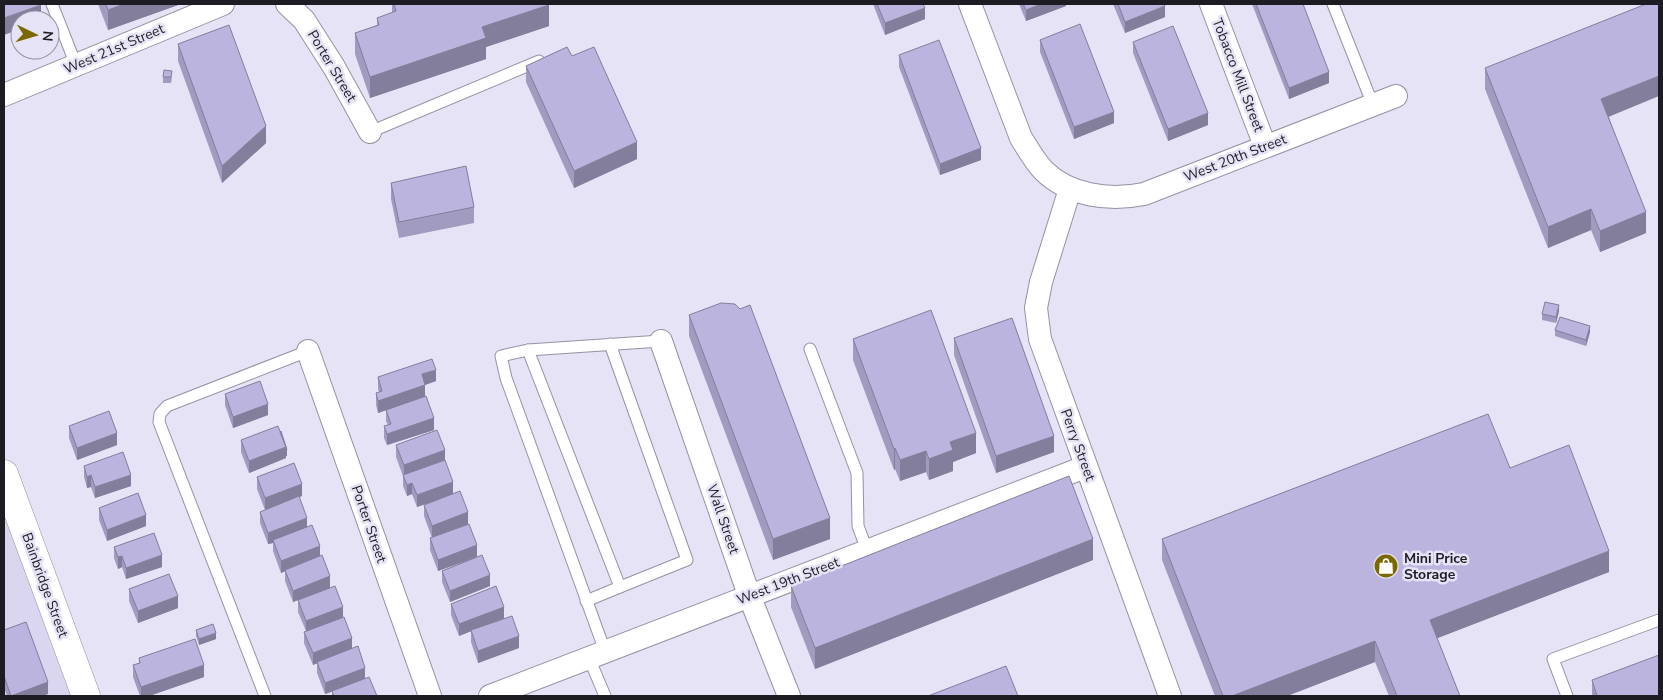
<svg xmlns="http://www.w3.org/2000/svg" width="1663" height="700" font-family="'Nunito Sans',sans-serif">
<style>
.built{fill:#dad6f0}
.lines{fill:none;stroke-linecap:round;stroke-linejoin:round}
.service-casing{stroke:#9492a3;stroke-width:13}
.minor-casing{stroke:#9492a3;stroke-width:24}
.tertiary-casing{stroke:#9492a3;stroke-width:29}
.service{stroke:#fff;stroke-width:11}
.minor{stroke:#fff;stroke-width:22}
.tertiary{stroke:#fff;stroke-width:28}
.wall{fill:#a09bbf}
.shaded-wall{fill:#827e9b}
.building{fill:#bab4de;stroke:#827e9b}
.labels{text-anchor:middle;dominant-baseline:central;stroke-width:5;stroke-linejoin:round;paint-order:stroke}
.street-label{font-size:14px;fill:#1d1c22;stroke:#e5e3f5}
.poi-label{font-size:14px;font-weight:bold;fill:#1d1c22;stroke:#e5e3f5;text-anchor:start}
</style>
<rect width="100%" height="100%" fill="#e5e3f5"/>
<polygon class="built" points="4,482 82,696 4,696"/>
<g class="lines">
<defs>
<g id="service">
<polyline points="52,4 76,65"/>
<polyline points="1333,4 1373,105"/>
<polyline points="370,132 539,61"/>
<polyline points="610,344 687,560 620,587 528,350 661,341"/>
<polyline points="810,349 857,473 858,526 867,550"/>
<polyline points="528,350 501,356 506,378 605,651"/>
<polyline points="586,601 620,587"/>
<polyline points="589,658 605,696"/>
<polyline points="265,696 159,422 160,414 167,406 308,351"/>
<polyline points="1567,696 1553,659 1659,620"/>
</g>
<g id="minor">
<polyline points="287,4 304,20 334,67 370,132"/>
<path d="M970,4L1021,138C1028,149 1034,160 1043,170C1069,196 1109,201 1144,194L1396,96"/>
<polyline points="1211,4 1265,146"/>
<polyline points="4,95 223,4"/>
<polyline points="1070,189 1041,282 1036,308 1040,339 1170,696"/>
<polyline points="661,341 749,595 789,696"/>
<polyline points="308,351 430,696"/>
<polyline points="490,696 1085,467"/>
</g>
<polyline id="tertiary" points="4,474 86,696"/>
</defs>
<use href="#service" class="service-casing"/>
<use href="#minor" class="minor-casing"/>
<use href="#tertiary" class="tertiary-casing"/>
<use href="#service" class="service"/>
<use href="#minor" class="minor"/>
<use href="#tertiary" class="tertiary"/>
</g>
<g class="wall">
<polygon points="98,4 181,4 108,30"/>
<polygon points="392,4 548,4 549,26 486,47 486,59 370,98 355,54 355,33 377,25 377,18 392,13"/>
<polygon points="873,4 923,4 925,19 885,35"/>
<polygon points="1019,4 1066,4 1066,6 1026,21"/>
<polygon points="1113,4 1164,4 1165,17 1125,33"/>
<polygon points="1252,4 1303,4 1329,83 1289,99"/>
<polygon points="1040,40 1114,123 1074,139 1040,52"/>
<polygon points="1133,42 1208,125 1168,141 1133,53"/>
<polygon points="178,44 266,143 222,183 178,61"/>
<polygon points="899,55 981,160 940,175 899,67"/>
<polygon points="572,56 637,159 574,188 526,82 526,66"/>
<polygon points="1485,68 1609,117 1646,233 1600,252 1591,230 1548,248 1485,89"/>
<polygon points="163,77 172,77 171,83 163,83"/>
<polygon points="391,183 474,207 474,223 399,238 391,199"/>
<polygon points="1559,311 1556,323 1542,320 1542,314"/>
<polygon points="689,315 830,539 773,560 689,336"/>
<polygon points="1555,330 1590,332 1586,346 1555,336"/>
<polygon points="954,338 1054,452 996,473 954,355"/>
<polygon points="853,339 976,453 953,462 953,471 929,480 926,472 900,481 895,469 894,470 853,360"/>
<polygon points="378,377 436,381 425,385 425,397 434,430 387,445 384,438 384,426 388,425 386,421 386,410 378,413 376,405 376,393 379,392 378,389"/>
<polygon points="225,394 268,415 233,428 225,405"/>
<polygon points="69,426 117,445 77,460 69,438"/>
<polygon points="241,440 287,456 286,456 286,458 249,473 241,452"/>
<polygon points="396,445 445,460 453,494 468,524 477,557 490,586 450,602 442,582 442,571 476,557 438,571 430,550 430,538 432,538 424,516 424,505 444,497 417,507 412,494 407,496 403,486 403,476 396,457"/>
<polygon points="84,466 131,486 95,498 91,487 87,488 84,477"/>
<polygon points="1510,468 1609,572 1437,638 1460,696 1389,696 1375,662 1287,696 1215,696 1162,560 1162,539"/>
<polygon points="257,477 302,496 299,497 307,526 320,556 330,588 343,617 352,649 365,678 377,696 332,696 332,692 325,694 317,673 317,663 313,665 304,643 304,632 306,631 298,612 298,600 293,602 285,581 285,571 281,573 273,551 273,543 268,544 260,523 260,512 265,510 257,489"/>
<polygon points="99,508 146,526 107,541 99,520"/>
<polygon points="114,547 162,567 126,579 122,567 118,569 114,558"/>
<polygon points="1093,560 815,669 791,607 791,586"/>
<polygon points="129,589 178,608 138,623 129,601"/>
<polygon points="451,604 504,618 519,648 478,663 471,642 471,631 459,636 451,615"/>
<polygon points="4,630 48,694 41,696 7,696 4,687"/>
<polygon points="196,630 216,639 199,645 196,636"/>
<polygon points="139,658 204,677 149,696 140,696 133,677 133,665 139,663"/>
<polygon points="1592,680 1659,696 1592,696"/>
</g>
<g class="shaded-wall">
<polygon points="124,4 181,4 108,30 108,10"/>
<polygon points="1041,4 1066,4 1066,6 1026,21 1026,10"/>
<polygon points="41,5 41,20 20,20 20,29 4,35 4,18"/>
<polygon points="549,5 549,26 486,47 486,59 370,98 370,77 482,27"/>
<polygon points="1165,6 1165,17 1125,33 1125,22"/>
<polygon points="925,8 925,19 885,35 885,23"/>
<polygon points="1329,72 1329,83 1289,99 1289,88"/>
<polygon points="1659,76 1659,96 1601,120 1601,99"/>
<polygon points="1114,112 1114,123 1074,139 1074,127"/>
<polygon points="1208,113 1208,125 1168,141 1168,129"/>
<polygon points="266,126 266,143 222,183 222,166"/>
<polygon points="637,142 637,159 574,188 574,171"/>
<polygon points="981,148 981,160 940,175 940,164"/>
<polygon points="1591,209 1591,230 1548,248 1548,227"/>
<polygon points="1646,212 1646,233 1600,252 1600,231"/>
<polygon points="1559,305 1559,311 1556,323 1556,317"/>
<polygon points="1590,326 1590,332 1586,346 1586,340"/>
<polygon points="436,370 436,381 422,386 422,374"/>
<polygon points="425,385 425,397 378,413 378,401"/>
<polygon points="268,404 268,415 233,428 233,417"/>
<polygon points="434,418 434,430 387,445 387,434"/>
<polygon points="117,433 117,445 77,460 77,448"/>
<polygon points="976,433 976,453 953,462 953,471 929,480 929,459 950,442"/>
<polygon points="1054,436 1054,452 996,473 996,456"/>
<polygon points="286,447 287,450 287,456 286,456 286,458 249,473 249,461"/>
<polygon points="895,448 895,469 894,470 894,449"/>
<polygon points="445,450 445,462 404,477 404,465"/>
<polygon points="926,451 926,472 900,481 900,460"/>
<polygon points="91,475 91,487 87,488 87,477"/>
<polygon points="131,475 131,486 95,498 95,487"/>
<polygon points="453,482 453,494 417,507 417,495"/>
<polygon points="412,483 412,494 407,496 407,485"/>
<polygon points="302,484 302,496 265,510 265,498"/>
<polygon points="468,512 468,524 432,538 432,526"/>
<polygon points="146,515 146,526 107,541 107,530"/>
<polygon points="307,518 307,529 273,540 273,543 268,544 268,533"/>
<polygon points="830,518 830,539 773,560 773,539"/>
<polygon points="1093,539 1093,560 815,669 815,648"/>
<polygon points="477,545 477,557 438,571 438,560"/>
<polygon points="320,546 320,557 281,573 281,561"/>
<polygon points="1609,551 1609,572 1430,641 1430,620"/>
<polygon points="162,555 162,567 126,579 126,568"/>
<polygon points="122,556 122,567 118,569 118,557"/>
<polygon points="490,575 490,586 450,602 450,591"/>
<polygon points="330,576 330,588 293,602 293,591"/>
<polygon points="178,596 178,608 138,623 138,611"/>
<polygon points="343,607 343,618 306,633 306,621"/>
<polygon points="504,607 504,618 459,636 459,624"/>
<polygon points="216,633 216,639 199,645 199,639"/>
<polygon points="519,636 519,648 478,663 478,651"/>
<polygon points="352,638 352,649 313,665 313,653"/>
<polygon points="1375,641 1375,662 1287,696 1232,696"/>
<polygon points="204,665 204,677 149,696 141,696 141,687"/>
<polygon points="365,668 365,679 325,694 325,683"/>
<polygon points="48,682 48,694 41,696 11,696"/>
</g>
<g class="building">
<polygon points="4,4 41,4 41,5 4,18"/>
<polygon points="106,4 124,4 108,10"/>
<polygon points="394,4 548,4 549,5 482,27 486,38 370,77 355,33 379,25 377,18 396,11"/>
<polygon points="877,4 923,4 925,8 885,23"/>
<polygon points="1023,4 1041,4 1026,10"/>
<polygon points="1118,4 1164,4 1165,6 1125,22"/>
<polygon points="1256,4 1303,4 1329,72 1289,88"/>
<polygon points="1646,4 1659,4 1659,76 1601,99 1646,212 1600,231 1591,209 1548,227 1485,68"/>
<polygon points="1080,24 1114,112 1074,127 1040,40"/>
<polygon points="229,25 266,126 222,166 178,44"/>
<polygon points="1173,26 1208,113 1168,129 1133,42"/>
<polygon points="939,40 981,148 940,164 899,55"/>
<polygon points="567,47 572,56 594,47 637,142 574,171 526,66"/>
<polygon points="164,70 172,71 171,77 163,77"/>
<polygon points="466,166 474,207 399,222 391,183"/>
<polygon points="1545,302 1559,305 1556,317 1542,314"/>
<polygon points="721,303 735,304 740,309 750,305 830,518 773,539 689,315"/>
<polygon points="931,310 976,433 950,442 953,450 929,459 926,451 900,460 895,448 894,449 853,339"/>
<polygon points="1560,317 1590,326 1586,340 1555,330"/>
<polygon points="1012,318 1054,436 996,456 954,338"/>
<polygon points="432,359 436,370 422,374 425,385 378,401 376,393 382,391 378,377"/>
<polygon points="260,381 268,404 233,417 225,394"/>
<polygon points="426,396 434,418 387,434 384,426 391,424 386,410"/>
<polygon points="109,411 117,433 77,448 69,426"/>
<polygon points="1488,414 1510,468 1569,445 1609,551 1430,620 1460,696 1397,696 1375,641 1232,696 1223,696 1162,539"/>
<polygon points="278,426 286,447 249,461 241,440"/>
<polygon points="437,430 445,450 404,465 396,445"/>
<polygon points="281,431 287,450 286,450 286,447 280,432"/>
<polygon points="123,452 131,475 95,487 91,475 87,477 84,466"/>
<polygon points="445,460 453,482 417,495 412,483 407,485 403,475"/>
<polygon points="294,463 302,484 265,498 257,477"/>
<polygon points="1069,476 1093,539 815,648 791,586"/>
<polygon points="460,491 468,512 432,526 424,505"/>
<polygon points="138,493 146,515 107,530 99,508"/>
<polygon points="299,496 307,518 268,533 260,512"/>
<polygon points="469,524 477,545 438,560 430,538"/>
<polygon points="312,525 320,546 281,561 273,540"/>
<polygon points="154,533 162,555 126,568 122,556 118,557 114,547"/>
<polygon points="322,555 330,576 293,591 285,570"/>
<polygon points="482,555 490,575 450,591 442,571"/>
<polygon points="169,574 178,596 138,611 129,589"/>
<polygon points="335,586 343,607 306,621 298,600"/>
<polygon points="496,586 504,607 459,624 451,604"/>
<polygon points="512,616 519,636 478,651 471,630"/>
<polygon points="344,617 352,638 313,653 304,632"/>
<polygon points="26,622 48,682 11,696 4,676 4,630"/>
<polygon points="213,624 216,633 199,639 196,630"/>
<polygon points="195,639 204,665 141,687 133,665 140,663 139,658"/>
<polygon points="358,646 365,668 325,683 317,662"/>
<polygon points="1659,655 1659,696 1597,696 1592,680"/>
<polygon points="1006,666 1018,696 928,696"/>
<polygon points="369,677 377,696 334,696 332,691"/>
</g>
<defs>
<symbol id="shop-disc" viewBox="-11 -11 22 22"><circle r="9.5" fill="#7b6800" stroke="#e5e3f5"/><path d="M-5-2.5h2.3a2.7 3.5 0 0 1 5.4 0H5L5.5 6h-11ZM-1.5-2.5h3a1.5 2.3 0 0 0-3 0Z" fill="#fff"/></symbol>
</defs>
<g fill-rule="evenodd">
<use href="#shop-disc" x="1372" y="552" width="28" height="28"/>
</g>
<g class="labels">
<g class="street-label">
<text transform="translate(114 49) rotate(-23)">West 21st Street</text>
<text transform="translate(332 66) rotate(59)">Porter Street</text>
<text transform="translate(1238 75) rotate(69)">Tobacco Mill Street</text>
<text transform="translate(1235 158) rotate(-21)">West 20th Street</text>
<text transform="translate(1078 445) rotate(70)">Perry Street</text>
<text transform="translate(723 519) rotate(71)">Wall Street</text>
<text transform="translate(369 524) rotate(71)">Porter Street</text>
<text transform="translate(788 581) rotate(-21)">West 19th Street</text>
<text transform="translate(45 585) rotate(70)">Bainbridge Street</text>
</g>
<g class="poi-label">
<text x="1404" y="558">Mini Price<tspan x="1404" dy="16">Storage</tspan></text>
</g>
</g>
<rect width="1663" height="700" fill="none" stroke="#1d1c22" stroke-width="10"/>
<g transform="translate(35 35) rotate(95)"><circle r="24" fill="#e5e3f5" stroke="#9593a1"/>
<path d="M0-4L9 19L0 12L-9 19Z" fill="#7b6800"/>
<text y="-8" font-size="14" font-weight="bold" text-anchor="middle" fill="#1d1c22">N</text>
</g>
</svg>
